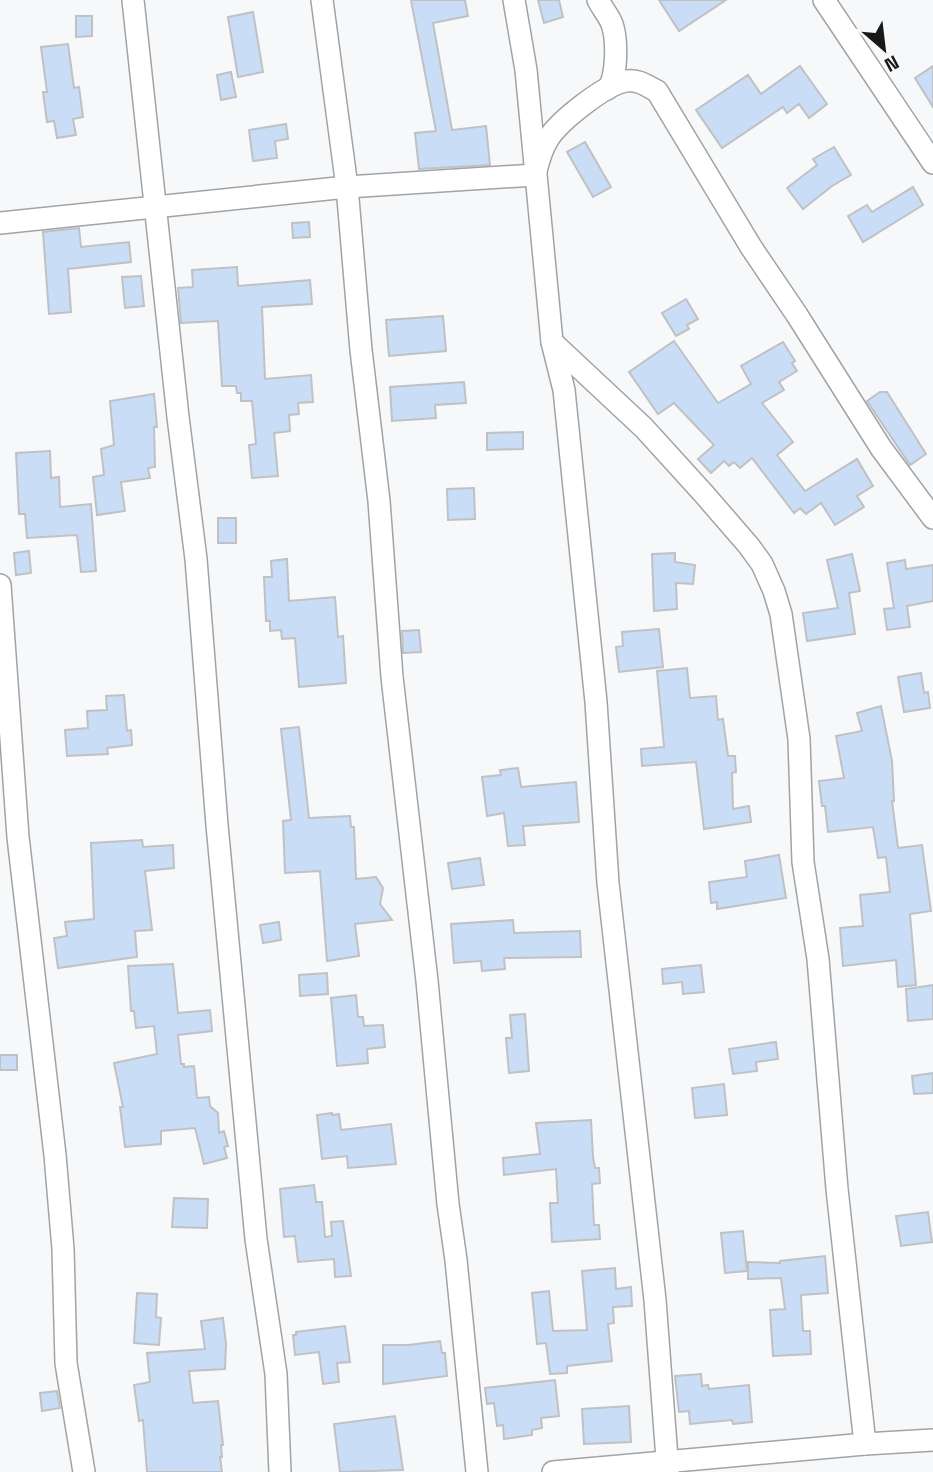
<svg xmlns="http://www.w3.org/2000/svg" width="933" height="1472" font-family="'Space Grotesk',sans-serif">
<style>
.building{fill:#caddf7;stroke:#c0c1c3;stroke-width:2}
.lines{fill:none;stroke-linecap:round;stroke-linejoin:round}
.minor-casing{stroke:#a1a3a5;stroke-width:24}
.minor{stroke:#fff;stroke-width:21}
</style>
<rect width="100%" height="100%" fill="#f6f8fa"/>
<g class="building">
<polygon points="411,0 465,0 468,16 433,23 452,130 486,126 490,165 419,169 415,133 436,131"/>
<polygon points="538,0 559,0 563,17 544,23"/>
<polygon points="659,0 726,0 679,31"/>
<polygon points="253,12 263,72 238,77 228,17"/>
<polygon points="76,16 92,16 92,36 76,37"/>
<polygon points="68,44 74,88 79,87 83,117 73,119 76,135 57,138 54,121 47,122 43,92 47,92 41,47"/>
<polygon points="800,66 827,104 809,118 799,104 787,113 783,107 722,148 696,110 748,75 761,94"/>
<polygon points="933,66 933,107 915,78"/>
<polygon points="231,72 236,97 221,100 217,75"/>
<polygon points="286,124 288,139 275,141 277,158 253,161 249,130"/>
<polygon points="585,142 611,187 593,197 567,152"/>
<polygon points="834,147 851,175 832,186 803,209 787,188 817,165 813,159"/>
<polygon points="913,187 923,205 863,242 848,216 867,205 872,212"/>
<polygon points="309,222 310,237 293,238 292,223"/>
<polygon points="79,228 81,247 129,242 131,262 68,269 71,312 49,314 43,232"/>
<polygon points="237,267 238,286 310,280 312,304 262,307 265,379 311,375 313,402 298,403 299,414 289,415 290,431 274,433 278,476 252,478 249,445 256,444 252,401 241,401 241,393 237,393 236,386 222,386 218,321 181,323 178,288 193,287 192,270"/>
<polygon points="141,276 144,306 125,308 122,277"/>
<polygon points="686,299 698,319 687,325 689,329 676,336 662,313"/>
<polygon points="443,316 446,351 389,356 386,320"/>
<polygon points="674,341 718,403 751,384 741,366 783,342 795,361 792,363 797,371 779,382 784,390 762,403 793,442 777,455 805,491 857,459 873,486 857,496 864,507 835,525 821,503 806,514 800,508 794,513 752,458 740,468 734,462 729,466 724,461 711,473 698,459 714,445 674,403 658,414 629,372"/>
<polygon points="464,382 466,403 435,405 436,418 392,421 390,387"/>
<polygon points="880,392 887,392 926,454 910,465 867,401"/>
<polygon points="154,394 157,427 154,427 155,467 148,468 150,478 121,482 125,511 97,515 93,477 104,475 101,449 114,445 110,401"/>
<polygon points="523,432 523,449 487,450 487,433"/>
<polygon points="50,451 51,478 59,477 60,507 91,504 96,571 81,572 77,535 27,538 25,514 19,514 16,453"/>
<polygon points="474,488 475,519 448,520 447,489"/>
<rect x="218" y="518" width="18" height="25"/>
<polygon points="29,551 31,573 16,575 14,553"/>
<polygon points="675,553 675,562 695,565 693,584 676,583 677,609 654,611 652,554"/>
<polygon points="852,554 860,591 849,593 855,634 807,641 803,613 838,608 827,560"/>
<polygon points="287,559 289,601 335,597 338,637 343,636 346,683 299,687 295,638 282,639 281,630 270,631 270,621 266,621 264,577 272,577 271,561"/>
<polygon points="905,560 906,569 933,565 933,601 907,606 910,627 887,630 884,609 894,608 887,563"/>
<polygon points="659,629 663,667 619,672 616,647 623,646 622,632"/>
<polygon points="419,630 421,652 403,653 402,631"/>
<polygon points="687,668 690,698 716,696 718,720 723,719 728,756 735,756 736,772 732,773 733,809 749,806 751,822 704,829 696,762 642,766 641,749 664,747 657,671"/>
<polygon points="921,673 924,693 928,692 930,708 904,712 898,677"/>
<polygon points="124,695 127,731 131,730 132,745 107,748 108,754 67,756 65,730 88,728 87,711 107,710 106,696"/>
<polygon points="881,706 892,761 894,801 892,801 898,848 922,845 931,911 910,914 916,985 898,987 896,960 843,966 840,928 863,926 860,895 890,892 886,857 878,858 873,827 828,832 825,806 822,806 819,781 844,778 836,736 862,731 857,713"/>
<polygon points="299,727 309,818 350,816 351,827 354,827 356,879 376,877 383,888 380,904 392,920 355,924 359,956 327,961 320,871 285,873 283,821 291,820 281,729"/>
<polygon points="518,768 521,787 576,782 579,822 523,826 525,845 508,846 504,813 487,816 482,777 501,775 500,770"/>
<polygon points="142,840 143,847 173,845 174,868 145,871 152,930 135,931 137,957 58,968 54,938 67,936 65,922 94,919 91,843"/>
<polygon points="779,855 786,898 717,909 717,902 711,903 709,882 747,877 745,861"/>
<polygon points="480,858 484,885 452,889 448,863"/>
<polygon points="513,920 514,933 580,931 581,957 504,958 505,969 482,971 481,961 454,963 451,924"/>
<polygon points="279,922 281,940 263,943 260,925"/>
<polygon points="173,964 178,1013 210,1010 212,1031 178,1035 181,1064 184,1064 184,1067 194,1066 197,1098 209,1097 210,1106 218,1113 219,1133 224,1131 228,1146 224,1147 227,1158 204,1164 195,1128 161,1131 161,1144 125,1147 120,1107 123,1107 114,1063 157,1054 154,1026 136,1028 134,1011 131,1011 128,966"/>
<polygon points="701,965 704,992 683,994 682,982 663,984 662,969"/>
<polygon points="327,973 328,994 300,996 299,975"/>
<polygon points="933,985 933,1019 908,1021 906,989"/>
<polygon points="356,995 358,1017 363,1017 364,1026 383,1025 385,1047 367,1049 368,1063 337,1066 331,998"/>
<polygon points="525,1014 529,1071 509,1073 506,1038 512,1038 510,1015"/>
<polygon points="776,1042 778,1059 756,1062 757,1071 733,1074 729,1049"/>
<rect x="0" y="1055" width="17" height="15"/>
<polygon points="933,1073 933,1093 914,1094 912,1076"/>
<polygon points="724,1084 727,1115 695,1118 692,1088"/>
<polygon points="332,1113 332,1115 339,1114 341,1130 391,1124 396,1164 348,1168 347,1156 322,1159 317,1115"/>
<polygon points="591,1120 593,1157 595,1168 599,1168 600,1183 592,1184 593,1205 594,1225 599,1225 600,1239 552,1242 550,1203 558,1203 556,1169 504,1175 503,1158 540,1154 536,1123"/>
<polygon points="314,1185 316,1202 322,1202 325,1237 332,1236 331,1222 343,1221 351,1276 335,1277 334,1259 298,1262 295,1236 284,1237 280,1189"/>
<polygon points="174,1198 208,1199 207,1228 172,1227"/>
<polygon points="928,1212 932,1242 901,1246 896,1216"/>
<polygon points="743,1231 747,1271 725,1273 721,1233"/>
<polygon points="825,1256 828,1293 801,1295 803,1331 810,1331 811,1354 773,1356 770,1310 785,1309 781,1278 748,1279 748,1262 780,1263 780,1261"/>
<polygon points="615,1268 616,1289 631,1287 632,1306 613,1307 614,1323 608,1324 612,1361 567,1366 567,1373 550,1374 546,1343 537,1344 532,1293 549,1291 553,1331 587,1330 582,1271"/>
<polygon points="137,1293 157,1294 156,1317 161,1318 159,1345 134,1343"/>
<polygon points="223,1318 226,1344 225,1369 189,1371 193,1403 218,1401 223,1445 221,1445 222,1457 220,1457 222,1472 147,1472 143,1420 139,1421 134,1385 150,1382 147,1353 205,1349 201,1321"/>
<polygon points="345,1326 350,1362 337,1363 339,1382 323,1384 319,1352 295,1355 293,1335 296,1335 296,1332"/>
<polygon points="440,1341 442,1353 445,1353 447,1376 383,1384 383,1345 408,1345"/>
<polygon points="701,1374 702,1386 708,1385 709,1389 749,1385 752,1422 733,1424 732,1420 690,1424 689,1411 679,1412 675,1376"/>
<polygon points="555,1380 559,1416 541,1418 542,1428 532,1430 532,1435 504,1439 503,1425 497,1426 494,1403 487,1404 485,1388"/>
<polygon points="57,1391 60,1408 42,1411 40,1393"/>
<polygon points="629,1406 631,1442 584,1444 582,1409"/>
<polygon points="395,1416 403,1470 340,1472 334,1424"/>
</g>
<g class="lines">
<defs>
<g id="minor">
<polyline points="133,0 178,417 196,559 217,825 256,1239 276,1374 280,1472"/>
<polyline points="322,0 347,187 361,350 379,501 392,677 427,981 448,1204 456,1260 477,1472"/>
<polyline points="514,0 526,70 552,342 564,390 596,702 608,883 655,1300 668,1472"/>
<path d="M598,0C602,8 609,16 612,24C617,38 618,79 607,89"/>
<polyline points="824,0 933,163"/>
<path d="M0,223L347,187L535,175C538,162 541,150 548,139C559,121 606,84 626,81C638,79 647,86 657,91L751,247L797,315L881,448L933,518"/>
<polyline points="552,342 644,428 704,494 749,546 762,564 774,591 781,614 799,739 803,862 818,959 837,1189 865,1444"/>
<polyline points="0,585 18,837 55,1155 63,1249 66,1363 84,1472"/>
<polyline points="553,1472 865,1444 933,1440"/>
</g>
</defs>
<use href="#minor" class="minor-casing"/>
<use href="#minor" class="minor"/>
</g>
<g transform="translate(884 49) rotate(152)" stroke="#f6f8fa" stroke-width="5" paint-order="stroke">
<path d="M0-5L12 26L0 18L-12 26Z" fill="#181819"/>
<text y="-10" font-size="19" font-weight="bold" text-anchor="middle" fill="#181819">N</text>
</g>
</svg>
